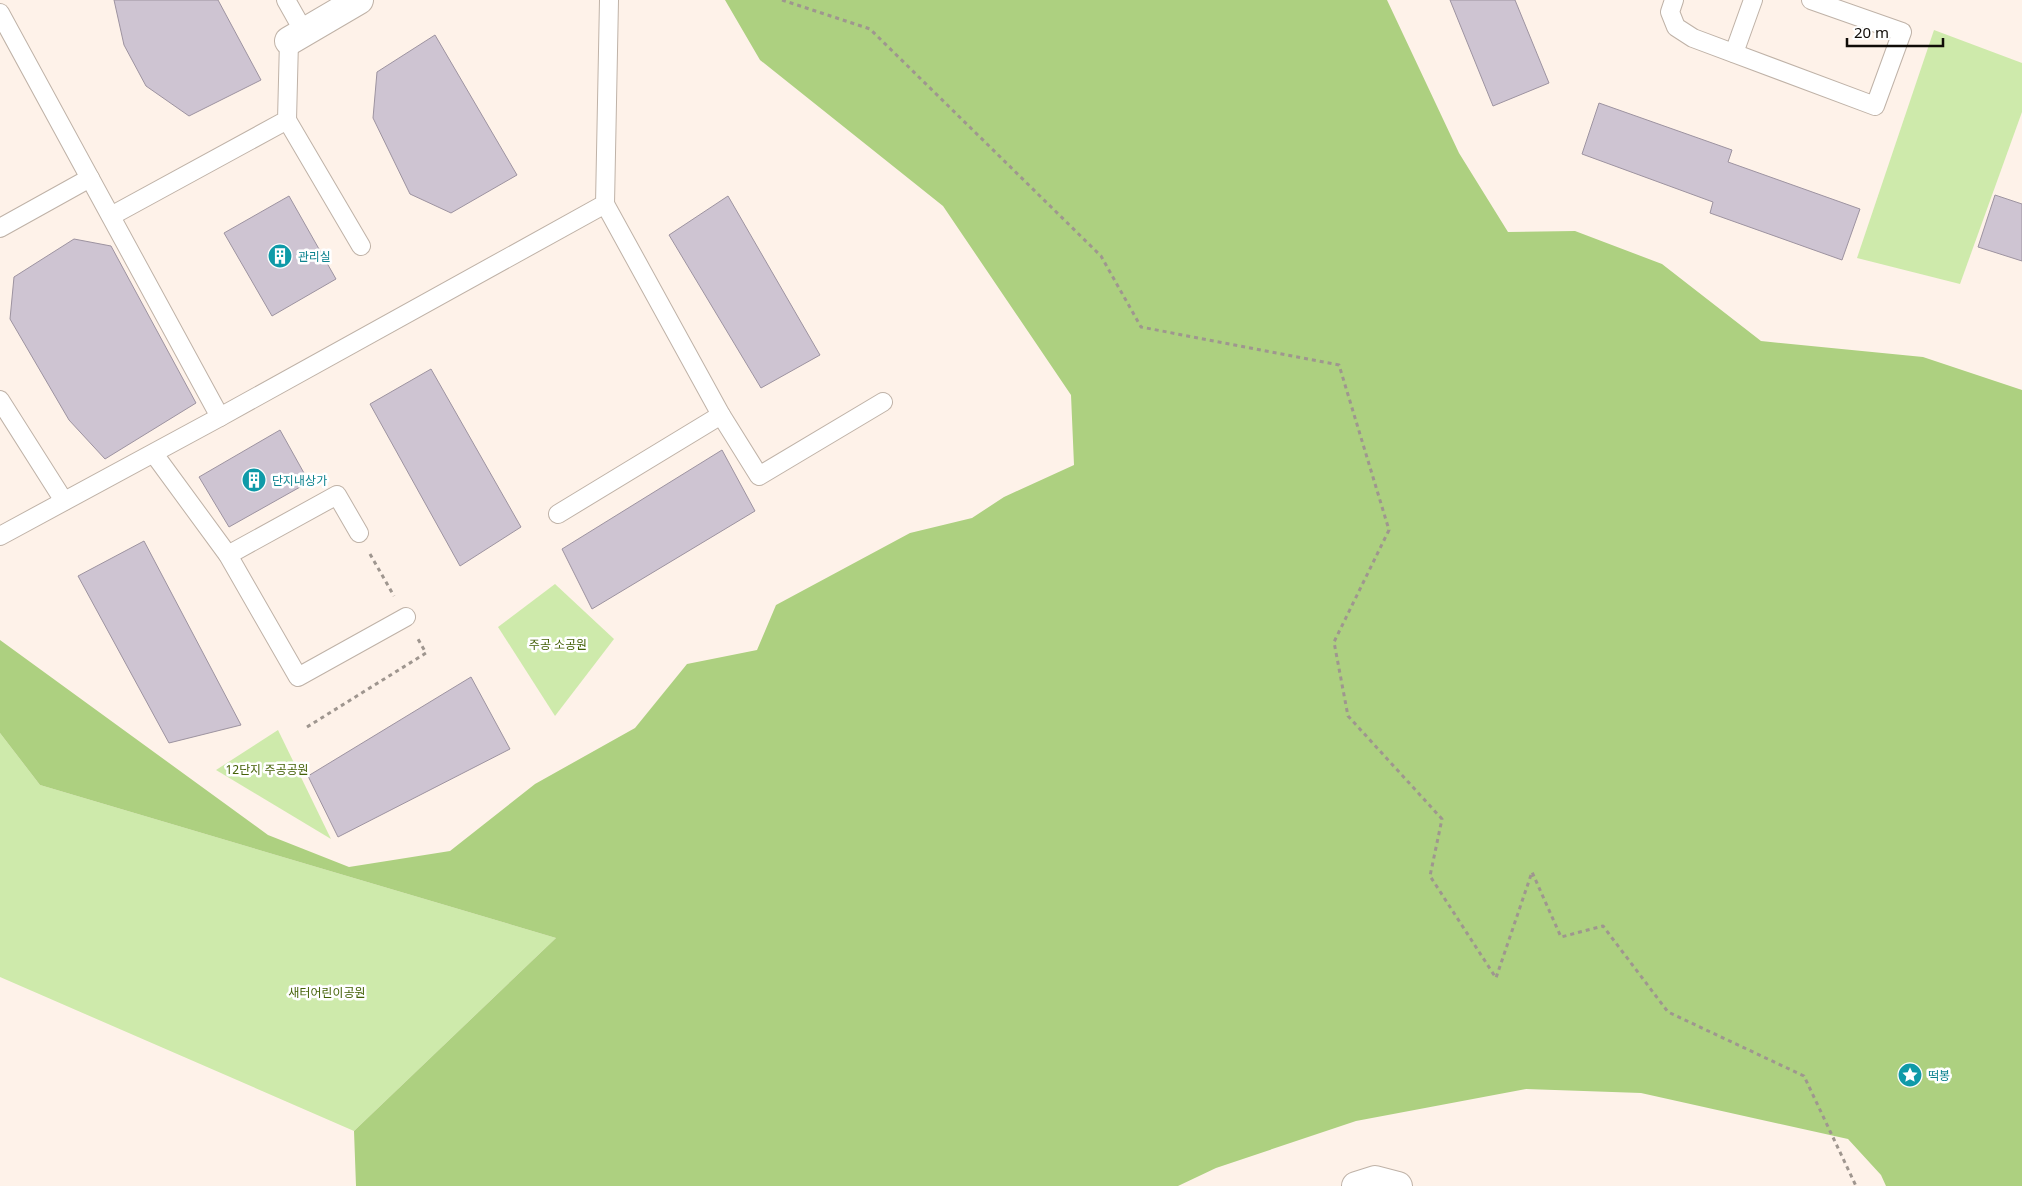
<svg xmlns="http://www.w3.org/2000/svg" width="2022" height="1186" font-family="'Noto Sans','Noto Sans KR',sans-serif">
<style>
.green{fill:#ceeaab}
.forest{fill:#add080}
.building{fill:#cec4d2;stroke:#9d93a0}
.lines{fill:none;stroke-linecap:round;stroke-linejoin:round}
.lane-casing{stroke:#bfb2a7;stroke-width:20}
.street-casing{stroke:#bfb2a7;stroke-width:30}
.path{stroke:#9f968f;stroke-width:3;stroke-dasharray:4 4;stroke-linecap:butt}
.lane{stroke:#fff;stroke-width:18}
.street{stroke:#fff;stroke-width:28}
.labels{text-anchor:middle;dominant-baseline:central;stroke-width:5;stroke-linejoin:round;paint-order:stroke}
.culture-label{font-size:12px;fill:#0d838f;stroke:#fff;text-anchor:start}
.park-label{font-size:12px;fill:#436006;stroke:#fff}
</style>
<rect width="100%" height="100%" fill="#fef2e9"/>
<g class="green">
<polygon points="1934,30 2022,63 2022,112 1960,284 1857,258"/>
<polygon points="555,584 614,639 555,716 498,627"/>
<polygon points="278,730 331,839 216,770"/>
<polygon points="0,733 40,785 556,938 354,1131 0,977"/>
</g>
<polygon class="forest" points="725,0 1387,0 1459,153 1508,232 1575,231 1662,264 1761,341 1923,357 2022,390 2022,1186 1886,1186 1881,1175 1848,1139 1641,1093 1526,1089 1356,1121 1216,1168 1178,1186 356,1186 354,1131 556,938 40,785 0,733 0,640 268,835 349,867 450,851 535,784 635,728 687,664 757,650 776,605 910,533 972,518 1004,497 1074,465 1071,395 943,206 760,60"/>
<g class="building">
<polygon points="114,0 218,0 261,80 189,116 146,86 124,45"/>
<polygon points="1450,0 1515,0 1549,83 1493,106"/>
<polygon points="435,35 517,175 451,213 410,194 373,118 377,72"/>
<polygon points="1599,103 1732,150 1728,162 1860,209 1842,260 1710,213 1713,202 1582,154"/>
<polygon points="1995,195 2022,204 2022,261 1978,247"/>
<polygon points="289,196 336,279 272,316 224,233"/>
<polygon points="728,196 820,355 761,388 669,235"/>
<polygon points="74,239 111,246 196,403 105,459 69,420 10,319 14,277"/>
<polygon points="431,369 521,527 460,566 370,404"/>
<polygon points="280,430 309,482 229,527 199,477"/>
<polygon points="722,450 755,511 592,609 562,549"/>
<polygon points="144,541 241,725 169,743 78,576"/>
<polygon points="471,677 510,749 338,837 308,776"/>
</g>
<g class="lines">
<defs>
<g id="lane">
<polyline points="286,0 304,32"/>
<polyline points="1674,0 1670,12 1676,27 1693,38 1875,106 1902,32 1811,0"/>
<polyline points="0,13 220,417"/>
<polyline points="1734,53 1753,0"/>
<polyline points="287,120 361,246"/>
<polyline points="111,216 287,120 289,41"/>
<polyline points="0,228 90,178"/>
<polyline points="0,400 64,501"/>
<polyline points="721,415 759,476 883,402"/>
<polyline points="154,454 228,555 298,677 406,617"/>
<polyline points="558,514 721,415 605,204"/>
<polyline points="0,536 220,417 605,204 609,0"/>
<polyline points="228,555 337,495 359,533"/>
</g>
<g id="street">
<polyline points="289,41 359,0"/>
<polyline points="1356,1186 1375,1180 1398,1186"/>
</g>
</defs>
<use href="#lane" class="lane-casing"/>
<use href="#street" class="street-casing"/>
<g class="path">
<polyline points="782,0 870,29 1101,256 1141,327 1339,365 1389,530 1334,642 1348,716 1442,819 1430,876 1496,978 1532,872 1561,937 1603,926 1668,1012 1804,1076 1856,1186"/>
<polyline points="370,554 394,596"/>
<polyline points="307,727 426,653 418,639"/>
</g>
<use href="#lane" class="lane"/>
<use href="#street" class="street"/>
</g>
<defs>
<symbol id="building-disc" viewBox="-11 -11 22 22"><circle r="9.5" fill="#0f9aa8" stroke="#fff"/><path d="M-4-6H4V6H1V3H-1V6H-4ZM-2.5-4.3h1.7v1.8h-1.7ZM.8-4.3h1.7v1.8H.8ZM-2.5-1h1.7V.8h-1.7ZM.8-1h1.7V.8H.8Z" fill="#fff"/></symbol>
<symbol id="sight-disc" viewBox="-11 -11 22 22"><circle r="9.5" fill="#0f9aa8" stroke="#fff"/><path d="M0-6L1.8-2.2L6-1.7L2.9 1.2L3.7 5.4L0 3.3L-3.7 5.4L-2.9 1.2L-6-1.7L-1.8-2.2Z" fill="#fff"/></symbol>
</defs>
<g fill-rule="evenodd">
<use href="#building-disc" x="266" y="242" width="28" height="28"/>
<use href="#building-disc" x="240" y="466" width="28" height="28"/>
<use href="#sight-disc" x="1896" y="1061" width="28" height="28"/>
</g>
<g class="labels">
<g class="culture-label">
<text x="298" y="256">관리실</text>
<text x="272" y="480">단지내상가</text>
<text x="1928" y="1075">떡봉</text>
</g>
<g class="park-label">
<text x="558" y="644">주공 소공원</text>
<text x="267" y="769">12단지 주공공원</text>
<text x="327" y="992">새터어린이공원</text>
</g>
</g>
<path d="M1847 38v8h96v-8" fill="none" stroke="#100c08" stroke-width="2.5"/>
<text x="1854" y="38" font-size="15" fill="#100c08" stroke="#ffffff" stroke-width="4" paint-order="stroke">20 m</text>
</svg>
